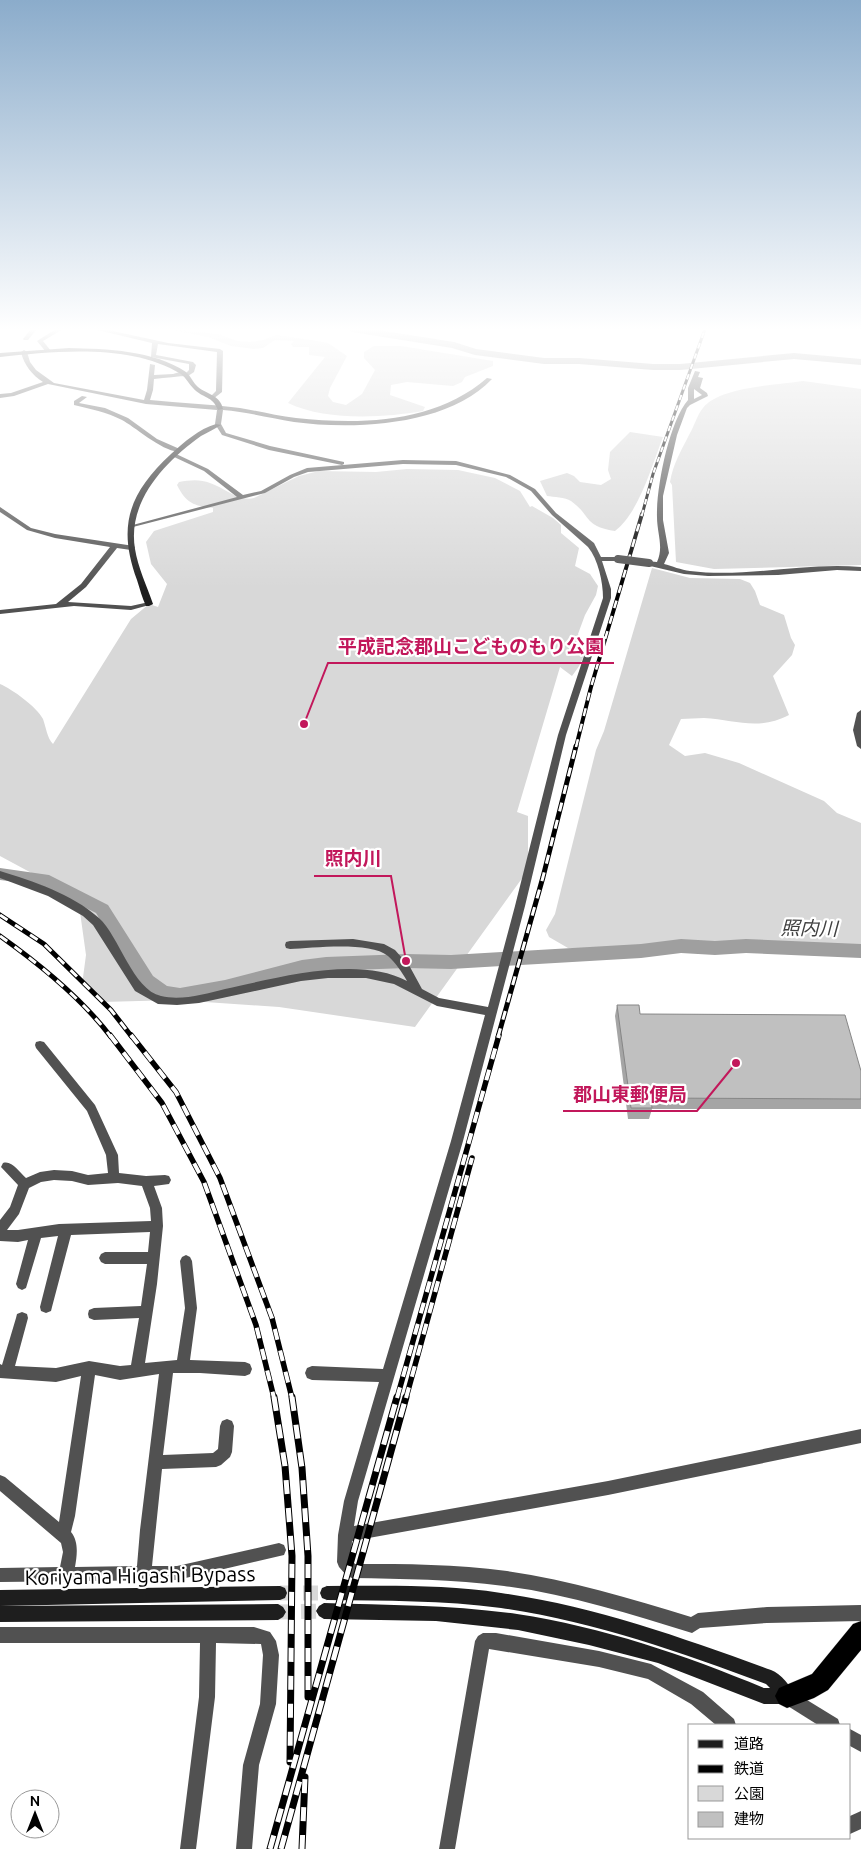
<svg xmlns="http://www.w3.org/2000/svg" width="861" height="1849" font-family="Ubuntu,'Noto Sans JP',sans-serif">
<style>
.green{fill:#d8d8d8}
.lines{fill:none;stroke-linecap:round;stroke-linejoin:round}
.river{fill:#9f9f9f;fill-rule:evenodd}
.secondary-tunnel{stroke:#d9d9d9;stroke-width:15;stroke-dasharray:15 8;stroke-linecap:butt}
.highway-casing{stroke:#dbdbdb;stroke-width:1}
.street{fill:#515151;fill-rule:evenodd}
.secondary{fill:#1e1e1e;fill-rule:evenodd}
.highway{fill:#000;fill-rule:evenodd}
.rail-far4-casing{stroke:#000;stroke-width:3}
.rail-far3-casing{stroke:#000;stroke-width:4}
.rail-far2-casing{stroke:#000;stroke-width:5}
.rail-far1-casing{stroke:#000;stroke-width:5.5}
.rail-casing{stroke:#000;stroke-width:7}
.rail-far4{stroke:#fff;stroke-width:2;stroke-dasharray:5.5;stroke-linecap:butt}
.rail-far3{stroke:#fff;stroke-width:2.5;stroke-dasharray:8;stroke-linecap:butt}
.rail-far2{stroke:#fff;stroke-width:3;stroke-dasharray:9;stroke-linecap:butt}
.rail-far1{stroke:#fff;stroke-width:4;stroke-dasharray:11;stroke-linecap:butt}
.rail{stroke:#fff;stroke-width:5;stroke-dasharray:14;stroke-linecap:butt}
.street-bridge{stroke:#515151;stroke-width:8}
.wall{fill:#a5a5a5}
.building{fill:#c0c0c0;stroke:#868686}
.labels{text-anchor:middle;dominant-baseline:central;stroke-width:4.5;stroke-linejoin:round;paint-order:stroke}
.water-label{font-size:19px;font-style:italic;fill:#404040;stroke:#fff}
.near-street-label{font-size:21px;fill:#000;stroke:#fff}
.leader{fill:none;stroke:#c2185b;stroke-width:2}
.callout-dot{fill:#c2185b;stroke:#fff;stroke-width:2}
.callout-label{font-size:19px;text-anchor:middle;font-weight:bold;fill:#c2185b;stroke:#fff;stroke-width:4.5;stroke-linejoin:round;paint-order:stroke}
</style>
<rect width="100%" height="100%" fill="#fff"/>
<g class="green">
<path d="M167,329L218,334L238,341L250,342L263,340L276,335L311,340L328,343L347,356L330,388L328,396L333,402L346,405L362,394L375,370L364,358V352L374,346H401L493,361V366L465,377L462,382L453,386L407,382L391,385L390,395L425,407L423,411C382,418 326,421 288,403L325,357L309,355V347H293L291,344L294,341L275,340L263,348L254,349L231,346L208,337Z"/>
<path d="M803,381L861,389V565L714,569L676,562L672,485L670,482C673,464 681,451 689,435C694,427 697,415 703,408C719,387 777,385 803,381Z"/>
<path d="M630,432L663,437C652,465 639,513 615,531C583,526 592,516 571,501C565,497 554,497 547,496L540,481L567,473L574,476L580,482L601,485L611,479L608,470L610,452Z"/>
<path d="M407,469L458,470L495,478L520,491L530,507L532,506L553,518L561,525V533L579,548L575,566L590,574L598,586L596,595L585,615L578,634C588,653 584,660 572,676L560,667L517,812L528,816V870L415,1027L279,1007L176,1000L102,1002L82,985L86,955L80,912L65,891L0,856V684C12,689 37,707 43,719C46,727 47,738 53,744L131,619L149,604L158,607L167,584L151,564L146,542L154,531L213,512V508C194,506 186,503 177,485L179,482C190,480 200,479 210,483C225,488 239,502 254,498L299,476L319,471L376,472Z"/>
<path d="M652,568L690,578L740,579L750,583L755,591L760,605L784,615L791,638L795,645L792,655L773,676L789,715C758,731 736,720 704,718C697,718 688,719 681,719L669,745L685,756L705,753L739,763L824,801L837,813L861,823V945L750,941L695,944L616,952L568,948L549,937L546,930L555,914L596,750L604,731Z"/>
</g>
<g class="lines">
<g class="river">
<polygon points="347,329 371,329 454,342 476,349 544,358 579,358 653,364 680,364 794,353 861,359 861,365 794,359 680,370 653,370 579,364 544,364 475,355 452,348 352,332"/>
<polygon points="0,868 49,875 108,905 153,976 167,986 180,988 225,980 302,960 326,957 406,954 451,955 641,944 681,939 715,941 746,939 861,944 861,958 746,953 715,955 681,953 641,958 451,969 406,968 326,971 302,974 225,994 180,1002 156,997 141,986 96,913 40,885 0,880"/>
</g>
<g class="secondary-tunnel">
<polyline points="280,1593 327,1593"/>
<polyline points="278,1612 324,1611"/>
</g>
<defs>
<polygon id="highway" points="861,1621 861,1650 828,1690 814,1698 787,1708 779,1704 775,1696 779,1688 812,1674 853,1624"/>
</defs>
<use href="#highway" class="highway-casing"/>
<g class="street">
<polygon points="31,329 37,329 28,340 24,340 23,339"/>
<polygon points="56,329 63,329 43,341 51,351 46,352 37,341"/>
<path d="M93,329H104L168,343L220,349L223,351L222,392L213,399L210,397L216,391L217,352L158,344L156,355L193,362L196,365L194,372L188,376C178,376 166,378 154,379L153,390L150,400C180,403 210,404 240,408C259,411 277,416 296,418C362,425 435,423 487,378L492,379C448,426 354,430 294,422C270,418 247,412 223,410L221,424L226,433L270,446L344,462V464L342,465L269,450L222,435L215,424L217,410L146,404L48,384L14,396L0,398V394L11,393L43,382C32,375 24,365 21,352L24,350L27,352L30,362L36,370L54,383L144,400L147,390L150,364L155,365L154,375L173,374L183,371L186,373L189,370V364L151,357L152,343Z"/>
<path d="M695,371L700,372L698,377L703,378L700,388L707,393L708,396L690,405L687,408L677,435L663,496V520L669,553L664,564C672,566 681,570 690,571C747,578 804,562 861,567V571L837,570L778,575L708,576L684,574L646,565V561L657,562C664,547 657,533 657,517C656,488 669,422 688,400V388ZM694,389L702,395L694,399Z"/>
<path d="M82,396L87,397L79,403L105,408L128,418L157,439L182,450C170,458 134,426 122,420C106,412 91,409 74,405V401Z"/>
<path d="M174,453L208,469L243,495L261,491L290,475L307,468L403,460L456,461L510,475L535,489L556,513L594,543L601,557H618L622,559L618,561H602L611,589V598L566,735L525,906L463,1141L358,1501L354,1526L608,1481L861,1429V1443L608,1495L352,1541L351,1559L355,1564C406,1564 456,1564 507,1571C569,1580 630,1598 691,1617L698,1613L767,1607L861,1605V1621L767,1623L700,1628L692,1633C630,1614 568,1594 504,1586C453,1579 403,1579 352,1578L347,1576L339,1567L337,1562L338,1535L344,1501L379,1382L312,1380L307,1378L305,1373L307,1368L312,1366L383,1369L451,1141L485,1015L437,1006L394,984L366,978H328L301,981L199,1003L177,1005L158,1004L135,991L93,925L83,916L48,896L0,878V871C33,881 72,894 99,918C119,936 133,990 161,996C181,1001 205,994 225,989C277,978 358,955 407,981C402,972 395,962 388,956C370,941 313,948 290,949L286,948L285,945L286,942L290,941L353,939L384,944L395,950L410,967L422,989L439,998L488,1007L515,906L558,735L603,598C603,582 598,559 588,547L552,515L531,491L506,477L456,465L403,464L308,472L294,477L265,493L129,528V526L237,497L204,471L172,456L171,455Z"/>
<polygon points="0,507 31,528 55,534 134,546 135,548 131,550 117,548 86,587 68,602 131,606 149,602 153,604 131,610 74,606 0,614 0,610 56,604 81,584 110,547 55,538 27,530 0,512"/>
<polygon points="861,710 861,749 857,746 853,730 857,713"/>
<path d="M40,1041L44,1042L95,1105L118,1155L119,1173L146,1176L165,1175L169,1176L171,1180L169,1184L154,1186L162,1208L163,1226L157,1284L145,1363L177,1360L185,1308L180,1261L182,1257L186,1255L190,1257L192,1261L197,1308L190,1360L245,1362L250,1364L252,1369L250,1374L245,1376L200,1373H173L163,1455L213,1453L218,1449L220,1426L222,1421L227,1419L232,1421L234,1426L232,1452L230,1457L221,1465L216,1467L162,1469L152,1566H177L279,1543L284,1545L286,1550L284,1555L177,1580L0,1582V1568L60,1567L63,1552L61,1543L0,1491V1475L5,1477L59,1522L81,1376L56,1382L0,1378V1364L2,1365L16,1318L17,1314L22,1312L27,1314L28,1318L15,1366L56,1368L89,1361L120,1366L131,1365L139,1318L94,1320L89,1318L88,1314L89,1310L94,1308L141,1306L147,1264H105L101,1262L99,1258L101,1254L105,1252H148L150,1232L71,1235L52,1307L51,1311L46,1313L41,1311L40,1307L58,1236L41,1238L26,1288L22,1290L18,1288L16,1284L28,1240L18,1242L0,1241V1220L10,1207L18,1185L1,1167L3,1163C12,1160 19,1172 26,1178L40,1172L54,1170L72,1171L88,1175L108,1173L106,1155L87,1111L36,1048L35,1045L36,1042ZM54,1180L72,1181L88,1185L118,1183L142,1186L150,1208L151,1221L59,1224L18,1230H7L19,1214L29,1188L41,1182ZM159,1374L140,1530L137,1566L75,1567C77,1555 79,1542 71,1532L75,1516L95,1375L120,1380Z"/>
<polygon points="0,1627 254,1627 270,1632 276,1641 279,1655 276,1704 259,1765 252,1849 236,1849 243,1765 260,1704 263,1655 261,1644 216,1643 215,1697 196,1849 180,1849 199,1697 200,1643 0,1643"/>
<polygon points="483,1633 496,1633 599,1651 651,1664 703,1692 734,1719 736,1725 716,1725 691,1704 648,1679 599,1667 489,1649 455,1849 439,1849 475,1641 478,1636"/>
<polygon points="789,1689 838,1719 840,1725 818,1725 783,1703 781,1697 783,1691"/>
<polygon points="850,1729 861,1735 861,1752 850,1746"/>
<polygon points="861,1811 861,1829 850,1834 850,1816"/>
</g>
<g class="secondary">
<path d="M69,348C107,349 153,350 186,372C191,376 193,383 198,387C208,395 220,395 223,409L218,410C212,395 203,399 193,388C189,384 186,378 181,374C131,343 55,351 0,357V353Z"/>
<path d="M216,424L221,425C215,429 208,432 201,436C165,462 127,501 135,549C138,568 147,586 153,604L149,606H146C142,598 140,589 137,580C117,526 129,493 171,454C184,442 199,429 216,424Z"/>
<polygon points="280,1586 285,1588 287,1593 285,1598 280,1600 0,1606 0,1590"/>
<path d="M327,1586C385,1586 444,1584 501,1593C594,1606 683,1638 771,1670C781,1674 791,1686 795,1696L793,1702L787,1704H764L658,1663L589,1645L518,1630L436,1621L324,1619L319,1616L316,1611L319,1606L324,1603C389,1605 453,1605 517,1614C602,1627 685,1655 764,1688H770L766,1684C680,1652 592,1621 501,1608C443,1600 385,1601 327,1600L322,1598L320,1593L322,1588Z"/>
<polygon points="278,1604 283,1607 286,1612 283,1617 278,1620 0,1622 0,1606"/>
</g>
<use href="#highway" class="highway"/>
<defs>
<polyline id="rail-far4" points="642,515 653,474 705,329"/>
<polyline id="rail-far3" points="576,747 591,687 642,514"/>
<g id="rail-far2">
<polyline points="0,915 44,944 111,1010 132,1037"/>
<path d="M0,936C38,963 83,1000 111,1037"/>
<polyline points="498,1037 543,877 576,746"/>
</g>
<g id="rail-far1">
<polyline points="110,1035 162,1103 204,1182 256,1325 274,1398"/>
<polyline points="131,1035 176,1092 220,1178 272,1318 292,1398"/>
<polyline points="397,1398 499,1035"/>
<polyline points="406,1398 472,1158"/>
</g>
<g id="rail">
<polyline points="274,1397 285,1466 292,1556 290,1762"/>
<polyline points="292,1397 302,1468 308,1556 308,1697"/>
<polyline points="270,1849 397,1397"/>
<polyline points="281,1849 406,1397"/>
<polyline points="302,1849 305,1777"/>
</g>
</defs>
<use href="#rail-far4" class="rail-far4-casing"/>
<use href="#rail-far3" class="rail-far3-casing"/>
<use href="#rail-far2" class="rail-far2-casing"/>
<use href="#rail-far1" class="rail-far1-casing"/>
<use href="#rail" class="rail-casing"/>
<use href="#rail-far4" class="rail-far4"/>
<use href="#rail-far3" class="rail-far3"/>
<use href="#rail-far2" class="rail-far2"/>
<use href="#rail-far1" class="rail-far1"/>
<use href="#rail" class="rail"/>
<polyline class="street-bridge" points="618,559 649,563"/>
</g>
<polygon class="wall" points="617,1005 640,1014 861,1071 861,1109 652,1109 649,1119 628,1119 615,1016"/>
<polygon class="building" points="617,1005 639,1005 640,1014 845,1015 861,1071 861,1099 651,1098 652,1108 631,1108"/>
<linearGradient id="sky" x2="0" y2="1"><stop stop-color="#8baccb"/><stop offset="0.56" stop-color="#fff"/><stop offset="1" stop-color="#fff" stop-opacity="0"/></linearGradient>
<rect width="861" height="588" fill="url(#sky)"/>
<g class="labels">
<g class="water-label">
<text transform="translate(809 928) rotate(1)">照内川</text>
</g>
<g class="near-street-label">
<text transform="translate(140 1575) rotate(-1)">Koriyama Higashi Bypass</text>
</g>
</g>
<path class="leader" d="M304 724L328 663H614M406 961L391 876H314M736 1063L697 1111H563"/>
<g class="callout-dot">
<circle cx="304" cy="724" r="5"/>
<circle cx="406" cy="961" r="5"/>
<circle cx="736" cy="1063" r="5"/>
</g>
<g class="callout-label">
<text x="471" y="653">平成記念郡山こどものもり公園</text>
<text x="353" y="865">照内川</text>
<text x="630" y="1101">郡山東郵便局</text>
</g>
<rect x="688" y="1724" width="162" height="115" fill="#ffffff" stroke="#999999"/>
<rect x="698" y="1740" width="25" height="8" fill="#1e1e1e" stroke="#999999"/>
<text x="734" y="1749" font-size="15" fill="#000000">道路</text>
<rect x="698" y="1765" width="25" height="8" fill="#000000" stroke="#999999"/>
<text x="734" y="1774" font-size="15" fill="#000000">鉄道</text>
<rect x="698" y="1786" width="25" height="15" fill="#d8d8d8" stroke="#999999"/>
<text x="734" y="1799" font-size="15" fill="#000000">公園</text>
<rect x="698" y="1812" width="25" height="15" fill="#c0c0c0" stroke="#999999"/>
<text x="734" y="1824" font-size="15" fill="#000000">建物</text>
<g transform="translate(35 1814)"><circle r="24" fill="#ffffff" stroke="#999999"/>
<path d="M0-4L9 19L0 12L-9 19Z" fill="#000000"/>
<text y="-8" font-size="14" font-weight="bold" text-anchor="middle" fill="#000000">N</text>
</g>
</svg>
